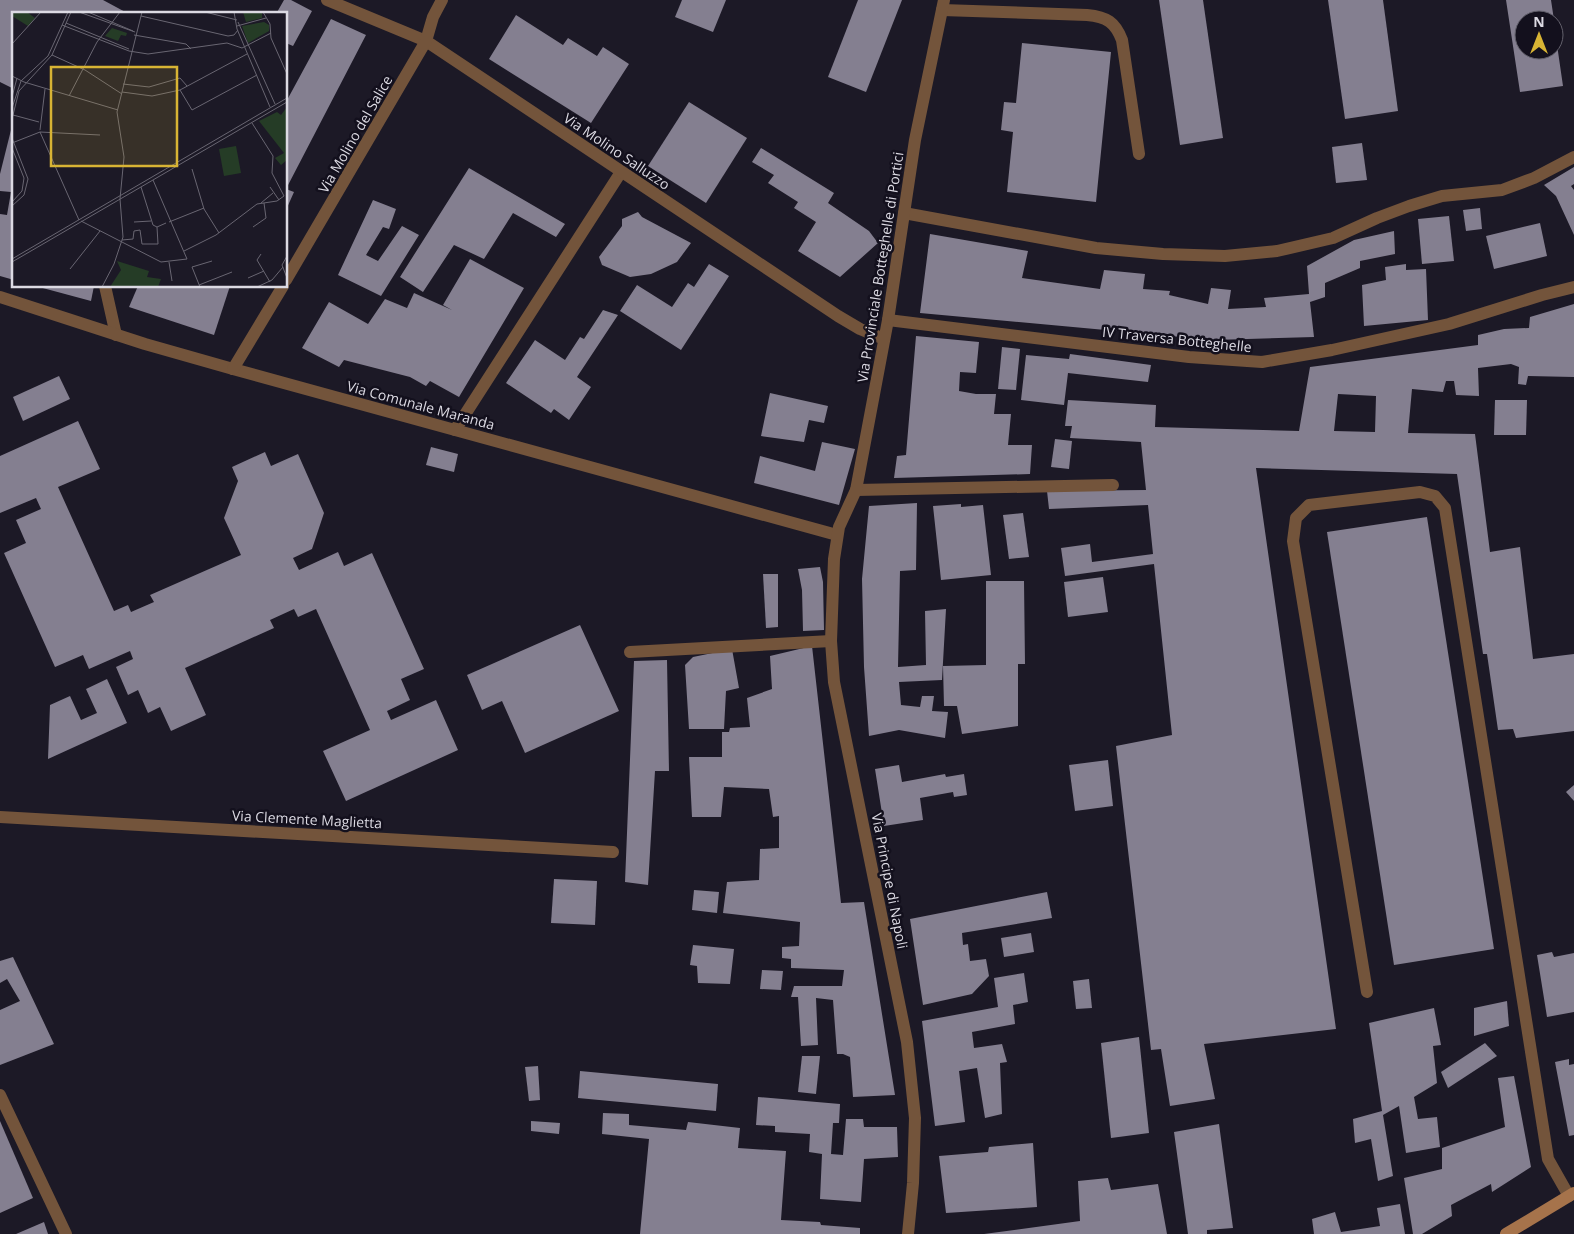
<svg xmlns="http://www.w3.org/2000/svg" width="1574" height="1234" font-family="'Open Sans',sans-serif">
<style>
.building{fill:#847f90;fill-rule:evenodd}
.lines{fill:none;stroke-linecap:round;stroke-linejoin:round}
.lane{stroke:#73543b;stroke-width:12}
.street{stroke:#73543b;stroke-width:12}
.secondary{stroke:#a6734b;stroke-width:12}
.labels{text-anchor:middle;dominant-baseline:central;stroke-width:5;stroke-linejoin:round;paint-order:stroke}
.street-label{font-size:14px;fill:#dcdae3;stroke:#13101d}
.inset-road{fill:none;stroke:#696672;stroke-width:1}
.view{fill:#d8b434;fill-opacity:0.15;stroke:#d8b434;stroke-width:2.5}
.inset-edge{fill:none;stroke:#dcdae3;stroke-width:2.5}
</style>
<rect width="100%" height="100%" fill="#1c1926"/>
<g class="building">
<polygon points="0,0 103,0 129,14 14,14 14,89 0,82"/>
<polygon points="284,0 291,0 312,11 293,46 286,43 286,14 276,14"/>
<polygon points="682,0 726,0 713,32 675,17"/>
<polygon points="858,0 902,0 866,92 828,77"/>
<polygon points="1159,0 1203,0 1223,138 1180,145"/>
<polygon points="1328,0 1383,0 1398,111 1345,119"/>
<polygon points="1506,0 1551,0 1554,20 1524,20 1524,50 1554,50 1555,31 1563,86 1520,92"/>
<polygon points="516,15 563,45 568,38 597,56 603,47 629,64 591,123 489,59"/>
<polygon points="331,19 366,35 286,189 294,192 286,210 286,102"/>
<polygon points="1022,43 1111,52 1096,202 1007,192 1013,132 1001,130 1004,102 1016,103"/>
<polygon points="689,102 747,138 706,203 648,166"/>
<polygon points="12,126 14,127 14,280 0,276 0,214 7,215 11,192 0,191 0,174"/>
<polygon points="1362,143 1367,180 1336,183 1332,147"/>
<polygon points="761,148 834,193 828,203 869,231 878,243 840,277 798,251 816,222 794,208 798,202 768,183 774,175 752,162"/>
<polygon points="1574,167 1574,184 1571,186 1574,190 1574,235 1556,196 1544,185"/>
<polygon points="469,168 565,224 556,237 513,213 484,259 454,245 423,292 400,277"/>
<polygon points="373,200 396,209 389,229 383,227 366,255 378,261 402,226 419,235 381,296 338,275"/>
<polygon points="1480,208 1482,229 1466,231 1463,210"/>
<polygon points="638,212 642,217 691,243 677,262 651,274 630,277 602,265 599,257 622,226 622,219"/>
<polygon points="1449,216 1454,261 1422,264 1418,219"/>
<polygon points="1540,223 1547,256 1494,269 1486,236"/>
<polygon points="1394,231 1395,254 1360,261 1360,268 1325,283 1325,297 1310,302 1314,337 1214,340 920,313 930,234 1028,251 1022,278 1100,289 1104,270 1145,274 1143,289 1170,291 1169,295 1208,304 1211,288 1231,290 1228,309 1266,307 1264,298 1309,294 1307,266 1354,240"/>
<polygon points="470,259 524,288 459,397 430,381 426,386 410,377 344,360 339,367 302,348 329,302 368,324 385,299 407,308 414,293 452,310 443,305"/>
<polygon points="709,264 729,276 681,350 620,311 637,285 672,307 688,283 694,287"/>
<polygon points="1406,264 1406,270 1426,269 1428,320 1364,326 1362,285 1386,280 1385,267"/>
<polygon points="94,286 91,301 39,287 40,286"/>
<polygon points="138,286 230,286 214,335 129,307"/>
<path d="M1574,304V377L1528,376L1526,385L1518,384L1519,367L1511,364L1478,368L1479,396L1456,395L1454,381H1446L1443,392L1412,389L1408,433L1475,434L1490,552L1520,547L1533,659L1574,654V731L1516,738L1513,729L1498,730L1487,654H1483L1457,474L1256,468L1336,1029L1204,1044L1215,1099L1170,1106L1161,1049L1151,1050L1116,746L1172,735L1154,564L1065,576L1061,548L1090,544L1092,562L1153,554L1148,505L1049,509L1047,491L1146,490L1141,442L1070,438L1072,426H1065L1068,400L1156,405L1155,427L1299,431L1310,367L1478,345V335L1504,329L1529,328L1530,317ZM1338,394L1376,396L1375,432L1334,431Z"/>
<polygon points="603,310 618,315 577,377 591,387 569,420 554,409 551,413 506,383 535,340 565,360 580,337 584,339"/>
<polygon points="916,336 979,342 976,373 960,372 959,391 976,394 996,394 994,414 1011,414 1008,445 1032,445 1030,474 894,478 897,456 906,455"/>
<polygon points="1002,347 1020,349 1016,390 998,389"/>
<polygon points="1070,354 1151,365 1148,382 1068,373 1064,405 1021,400 1026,355 1069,359"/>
<polygon points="59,376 70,399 23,421 13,397"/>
<polygon points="770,393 828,406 824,423 809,420 804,442 761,436"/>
<polygon points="1495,400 1527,400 1526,435 1494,435"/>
<polygon points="78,421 100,469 58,487 114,611 128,605 131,612 154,602 150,595 241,555 224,518 238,481 232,467 265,452 271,466 298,454 324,513 312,549 293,558 299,570 338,552 344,566 372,553 424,669 401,679 410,700 387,711 391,720 436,700 458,750 346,801 323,751 370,730 316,609 298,617 294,609 270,620 274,628 185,668 206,715 171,731 160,707 148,713 138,690 128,695 116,667 133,659 130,651 89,669 83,655 55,667 4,553 26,543 16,520 41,509 36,498 0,513 0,456"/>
<polygon points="1055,439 1072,441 1069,469 1051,467"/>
<polygon points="822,442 855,449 839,505 754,483 760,456 815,471"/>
<polygon points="431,447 458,454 454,472 426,465"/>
<polygon points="917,503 916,570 900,571 898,667 926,665 925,611 946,609 942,680 899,682 901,705 920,707 922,696 934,696 932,711 948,712 945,738 899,730 869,736 864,667 862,579 869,506"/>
<polygon points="961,504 961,507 983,505 991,575 941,580 933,506"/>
<polygon points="1023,513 1029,557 1009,559 1003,515"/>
<polygon points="1427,517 1494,949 1394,965 1327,532"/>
<polygon points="820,567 823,582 824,630 803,631 802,590 798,569"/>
<polygon points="763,574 778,574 778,627 766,628"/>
<polygon points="1103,577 1108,612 1068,617 1064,582"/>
<polygon points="986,581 1024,581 1025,664 1018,664 1018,726 962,734 957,706 944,706 943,666 986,665"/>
<polygon points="580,625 619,711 525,753 502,701 482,710 467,675"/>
<polygon points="812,646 841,903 864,902 895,1095 853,1097 850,1057 843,1054 837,1054 833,1000 816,998 818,1045 801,1046 798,997 791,997 794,986 842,986 844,970 791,968 791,959 782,958 782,947 799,946 800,922 723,913 727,882 759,880 760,849 779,848 779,816 773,817 769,789 724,787 721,817 692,817 689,757 722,757 722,732 729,732 730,728 750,727 747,698 772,689 770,656"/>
<polygon points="732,649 739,688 726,691 724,729 689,729 685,665 693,657"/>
<polygon points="667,660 669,771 655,771 648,885 625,882 634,661"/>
<polygon points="107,679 127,723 48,759 50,705 70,696 81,720 97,713 86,689"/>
<polygon points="1108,760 1113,806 1075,811 1069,765"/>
<polygon points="899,765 902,782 945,774 946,777 964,774 967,795 954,797 953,792 920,798 923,820 884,826 875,769"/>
<polygon points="1574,785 1574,801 1566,792"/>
<polygon points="554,879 597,881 595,925 551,923"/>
<polygon points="694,890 719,892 717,913 692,910"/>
<polygon points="1047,892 1052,918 962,933 963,945 968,944 970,961 986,959 989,976 972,994 923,1005 910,919"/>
<polygon points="1031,933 1034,952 1004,957 1001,938"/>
<polygon points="693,945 734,949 730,984 698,983 697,966 690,965"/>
<polygon points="1552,952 1554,957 1574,953 1574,1012 1547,1017 1537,955"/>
<polygon points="13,957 54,1044 0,1065 0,1010 20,1001 7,979 0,983 0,961"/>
<polygon points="762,970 783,971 781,990 760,989"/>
<polygon points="1024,973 1028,1002 1013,1005 1015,1024 972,1032 974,1048 1002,1044 1007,1062 1000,1063 1002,1114 985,1118 977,1068 959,1071 965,1122 935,1126 922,1021 998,1007 994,978"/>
<polygon points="1089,979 1092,1008 1076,1009 1073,981"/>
<polygon points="1507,1001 1509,1026 1474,1036 1474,1008"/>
<polygon points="1434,1008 1441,1045 1433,1046 1437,1083 1414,1097 1418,1119 1437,1117 1440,1147 1406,1153 1399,1106 1383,1115 1393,1176 1378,1181 1371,1139 1355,1143 1353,1119 1382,1111 1369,1023"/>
<polygon points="1139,1037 1149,1133 1111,1138 1101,1043"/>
<polygon points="1485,1043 1497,1056 1448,1088 1441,1072"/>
<polygon points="802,1056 820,1056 816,1094 798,1092"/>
<polygon points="1569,1059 1569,1065 1574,1064 1574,1135 1569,1136 1555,1062"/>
<polygon points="538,1066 540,1100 529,1101 525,1067"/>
<polygon points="580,1071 718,1084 716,1111 578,1098"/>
<polygon points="1514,1076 1531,1167 1492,1192 1491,1184 1451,1205 1452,1216 1422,1234 1413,1234 1404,1178 1442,1169 1442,1148 1505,1127 1498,1078"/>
<polygon points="758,1097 840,1104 839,1123 833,1123 831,1154 843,1155 846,1119 863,1119 864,1127 897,1127 898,1157 864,1159 861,1202 820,1199 822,1154 809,1152 810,1134 775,1132 775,1126 756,1125"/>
<polygon points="603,1113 629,1114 629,1125 686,1130 688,1122 740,1128 738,1148 786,1151 781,1220 820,1222 821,1225 860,1228 860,1234 640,1234 649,1139 602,1134"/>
<polygon points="0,1121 33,1198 0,1213"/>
<polygon points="531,1121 560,1123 559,1134 531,1131"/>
<polygon points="1219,1124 1233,1228 1207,1230 1207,1234 1188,1234 1174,1132"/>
<polygon points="1033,1143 1037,1207 946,1213 939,1156 988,1152 989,1147"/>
<polygon points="1108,1178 1111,1190 1158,1184 1167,1234 984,1234 1080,1221 1078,1181"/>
<polygon points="1400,1204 1405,1234 1314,1234 1312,1219 1335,1212 1341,1232 1380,1226 1377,1208"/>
<polygon points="44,1222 48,1234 16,1234"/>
</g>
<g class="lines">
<g class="lane">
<path d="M942,10L1087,15C1107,17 1115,22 1122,40L1139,154"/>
<polyline points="105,286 116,335"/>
<polyline points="455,430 621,172"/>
<polyline points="856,490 1113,485"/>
<polyline points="630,652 831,641"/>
<polyline points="1367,992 1293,541 1296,518 1309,505 1420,492 1435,496 1445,508 1548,1159 1569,1196"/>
</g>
<g class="street">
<polyline points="327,0 426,41 838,316 860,329 884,339"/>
<polyline points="904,213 1096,248 1163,254 1225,256 1277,251 1333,238 1377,218 1409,206 1442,196 1502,190 1534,178 1574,157"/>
<polyline points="286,280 426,41 433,17 442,0"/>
<polyline points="0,297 145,344 233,369 837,535"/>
<polyline points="888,320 1189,357 1262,362 1332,350 1449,324 1542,295 1574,287"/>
<polyline points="233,369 283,286"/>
<polyline points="0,817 613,852"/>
<polyline points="0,1095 66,1234"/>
<polyline points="908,1234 913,1183 915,1118 907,1042 834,682 831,641 834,559 839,527 856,490 888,320 915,140 944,0"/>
</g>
<polyline class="secondary" points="1506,1234 1574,1193"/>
</g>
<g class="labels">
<g class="street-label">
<text transform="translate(355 134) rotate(-60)">Via Molino del Salice</text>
<text transform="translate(617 151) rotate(34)">Via Molino Salluzzo</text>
<text transform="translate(880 267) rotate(-81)">Via Provinciale Botteghelle di Portici</text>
<text transform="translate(1177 339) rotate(6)">IV Traversa Botteghelle</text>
<text transform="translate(421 405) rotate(15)">Via Comunale Maranda</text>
<text transform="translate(307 819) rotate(3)">Via Clemente Maglietta</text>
<text transform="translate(890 881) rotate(79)">Via Principe di Napoli</text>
</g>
</g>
<g transform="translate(12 12)">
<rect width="275" height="275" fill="#1c1926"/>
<path d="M0,0H15L23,6L16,14L0,4ZM231,0H250V6L234,10ZM252,10L257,13V19L236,31L230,14ZM100,16L115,21L114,24L109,23L106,29L93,24ZM275,95V148L269,153L263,146L272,141L247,109L265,100L269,103Z" fill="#253c26"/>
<path d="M105,249L137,259L135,265L149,267L146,275H98L109,258Z" fill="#253c26"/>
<path d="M224,134L229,161L212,164L207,137Z" fill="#253c26"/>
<path class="inset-road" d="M67,0L123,20M76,0L121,19M193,0L225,8M222,0L225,17L258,95M251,0L258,12L259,26L275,62M129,4L216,24L222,23L226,18M226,10L263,92M54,11L117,37M50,13L117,39L136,42L215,31L230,36L259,21M225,14L254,6M122,23L174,32L179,37M0,32L29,0M40,43L73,58L110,82M0,64L12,70L106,98M111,72L137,75L168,66L175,74M168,78L180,98L245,63M110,80L140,84L168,78L235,42M57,84L85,30L108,0M0,85L5,66M0,96L9,69L36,44L56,0M1,103L27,110M0,107L7,79L40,43L59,0M28,118L33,77M28,120L67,208M0,126L16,167L12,183L0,194M0,131L28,120L88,123M0,136L12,166L10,179L0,190M180,157L192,197L207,221M129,175L141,213L145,215L154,211M258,175L267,188M249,191L261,181M69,209L149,250L175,247L141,168M122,210L139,209M157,210L192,196M241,215L254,206L252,191M110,228L121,227L122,219L128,218L130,232H146L145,215M172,239L204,223L245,192L265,189L272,184L260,161L261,144L240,111M249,242L245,248L258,270M275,244L270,253L275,266M0,247L275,86M0,250L275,90M157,250L160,269M58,257L88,219M236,266L252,259M187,273L220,260M90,275L102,252L111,225L108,187L112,145L105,100L130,0M188,275L180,255L200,249M245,275L260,268L271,255"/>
<path class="view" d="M39,55H165V154H39Z"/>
<rect width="275" height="275" class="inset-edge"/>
</g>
<g transform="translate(1539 35)"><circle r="24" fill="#13101d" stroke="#63616c"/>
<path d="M0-4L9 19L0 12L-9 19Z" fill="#d8b434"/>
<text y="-8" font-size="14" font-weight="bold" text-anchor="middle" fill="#dcdae3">N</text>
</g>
</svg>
